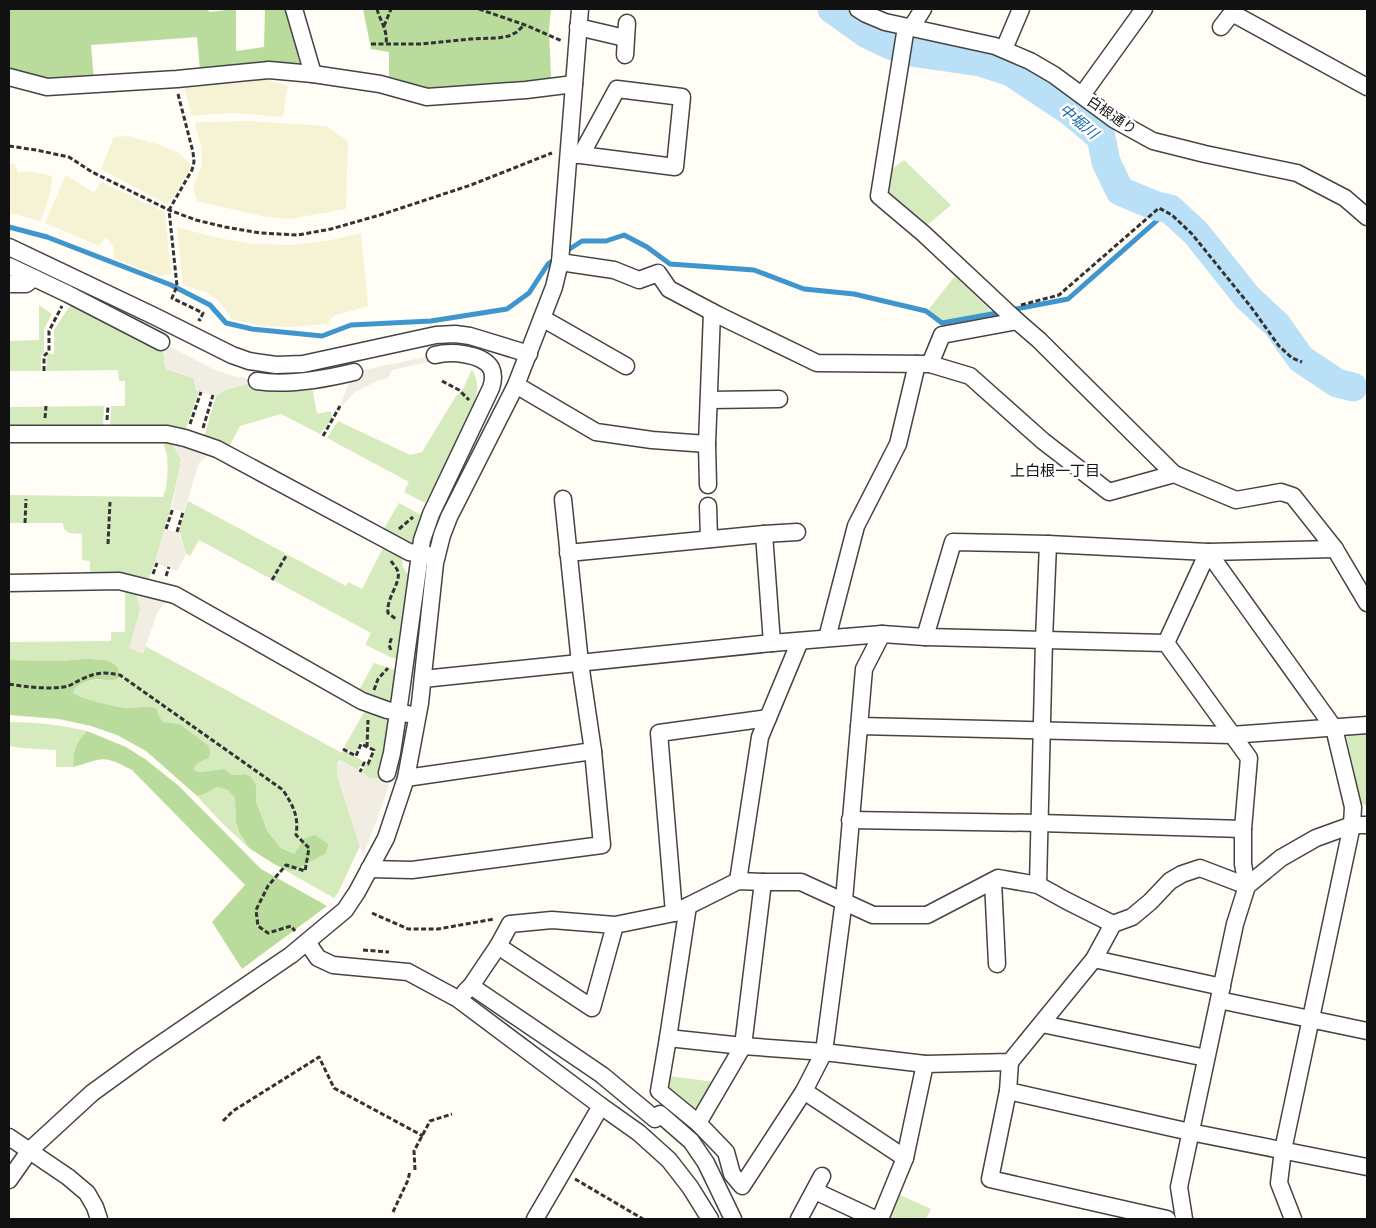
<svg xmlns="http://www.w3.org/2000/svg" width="1376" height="1228" font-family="Merriweather,'Noto Sans JP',serif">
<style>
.farmland{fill:#f6f3d4}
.green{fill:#d5ebbd}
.forest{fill:#b9dc9c}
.plaza{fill:#f1ede2}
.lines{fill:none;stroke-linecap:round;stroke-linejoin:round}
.stream{stroke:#3f96cf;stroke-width:5}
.river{stroke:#b9e0f7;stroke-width:29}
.minor-casing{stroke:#444;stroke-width:19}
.path{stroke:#333;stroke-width:3;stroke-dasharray:5 2.5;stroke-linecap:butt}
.minor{stroke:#fff;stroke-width:16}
.labels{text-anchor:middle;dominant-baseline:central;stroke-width:5;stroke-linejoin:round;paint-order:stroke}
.street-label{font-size:14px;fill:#111;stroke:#fff}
.water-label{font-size:15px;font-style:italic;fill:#1768a6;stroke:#fff}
.neighbourhood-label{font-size:15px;fill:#111;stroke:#fff}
</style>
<rect width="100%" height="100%" fill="#fffdf5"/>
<g class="farmland">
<polygon points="235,78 268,80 288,86 283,117 235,113 212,114 192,116 183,84"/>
<polygon points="250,121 326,126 348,141 346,209 290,219 266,217 197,201 193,188 202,166 202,158 201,146 195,124 196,122"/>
<polygon points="128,136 157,144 179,153 192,166 168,205 101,169 114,137"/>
<polygon points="9,163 15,164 18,173 28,171 52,176 51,190 41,221 9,213"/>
<polygon points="66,175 94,193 101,182 165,212 171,274 159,276 114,259 113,246 106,237 99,246 45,223"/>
<polygon points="177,227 218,238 254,244 295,245 331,240 361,233 368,306 333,316 327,324 291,327 261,326 231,319 225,309 218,300 206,292 183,285"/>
</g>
<g class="green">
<polygon points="904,160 951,205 926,226 889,194 892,169"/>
<polygon points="955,276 993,313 940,321 929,309"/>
<polygon points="75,298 161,342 166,369 194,378 196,390 199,391 184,434 110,427 111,406 125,406 125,381 119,381 118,370 46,371 47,354 54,354 54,330"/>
<polygon points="39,305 52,314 44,329 44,353 41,356 41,371 9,371 9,341 39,340"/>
<path d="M472,369C474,374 477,379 477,384C479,405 454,451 444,472L439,477L425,503L404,492L409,482L327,438L338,421L410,455L422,452L456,396L463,389Z"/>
<polygon points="257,381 312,387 317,414 331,411 332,418 320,434 281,414 240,426 229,447 204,437 216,396 225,390"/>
<polygon points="104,406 103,425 9,427 9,407"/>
<path d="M164,439L171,441L181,460C173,502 162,544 147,584L90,577V561L82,560V534L69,533L64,529L63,523H9V495L163,497C168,485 168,469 167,456C166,450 163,446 164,439Z"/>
<polygon points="188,501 346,586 348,582 362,589 384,546 403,556 402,565 410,578 400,660 390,657 366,645 366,643 371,633 199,540 190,556 186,554 180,533 178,532"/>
<polygon points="399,503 425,517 414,549 382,532"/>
<path d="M125,590L136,592L140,609L143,654L145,646L342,753L343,750L363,761L358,770L340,760L338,761C337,766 338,770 337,775L360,846L338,893L334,898L274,864L291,871L305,865L326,853L304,839L294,854L281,848L268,832L256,802V785L245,774L232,775L224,769L200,772L194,770L195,766L209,746L180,724L163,722L159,716L157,709C148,704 137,709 126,708C111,706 95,701 79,697L73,693L74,689C85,678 100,679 114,680L100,659H83L60,661L9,660V642L111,641V632H125Z"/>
<polygon points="374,663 401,672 395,707 358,692"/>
<polygon points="366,709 393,719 388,751 380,778 369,778 362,772 366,764 369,765 376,749 361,742 355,753 344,747"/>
<path d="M9,722C36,722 60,725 87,731C75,745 74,749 73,767H56V750L22,748L9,746Z"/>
<polygon points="1367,731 1367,805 1361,804 1346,734"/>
<polygon points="217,787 229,790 235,798 236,822 239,832 249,848 222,823 196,795 202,794"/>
<polygon points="669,1076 715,1082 698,1111 667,1090"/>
<polygon points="900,1195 931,1209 926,1219 893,1219 890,1218"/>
</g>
<g class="forest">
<polygon points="9,9 208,9 209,12 236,9 236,51 264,47 265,9 287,9 301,70 200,70 197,37 91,45 94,82 42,83 9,74"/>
<polygon points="363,9 551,9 549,29 551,78 525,87 426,94 389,79 389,52 371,49"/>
<path d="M83,659C92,659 113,658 118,669C119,672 118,675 118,678C111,682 105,679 97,679C89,680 80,683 74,689L73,693L80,697C95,701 111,706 126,708C137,709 148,704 157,709L159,716L163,722L180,724L209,746L210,753L209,758C202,761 195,762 194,770L200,772L224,769L232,775L245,774L251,777L256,785V802L268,832L281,848L294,854L304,839L315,835L328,844L326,853L305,865L291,871L274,864L249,848L239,832L236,822L235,798L228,790L217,787L202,795H196L146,751L117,735L91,726L59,719L9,715V660L60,661Z"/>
<path d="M87,731L126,747L145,759L179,786L261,869L327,906L242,969L212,922L245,885L132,770C122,765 108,757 97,760C88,762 82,765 73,767C74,749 75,744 87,731Z"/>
</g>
<g class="plaza">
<polygon points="161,342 209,367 229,375 257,381 225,390 216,396 196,391 194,378 166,369"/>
<polygon points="435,355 428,362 392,370 388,378 377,381 355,392 342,406 340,406 348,385 354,372"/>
<polygon points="171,441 212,452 199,463 184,512 172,508 181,460"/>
<polygon points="164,529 179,533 186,554 177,571 155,563"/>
<polygon points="136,592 171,600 163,605 157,613 143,654 129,648 140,609"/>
<polygon points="340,760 362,772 369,778 379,778 384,773 392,776 378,817 363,855 337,775 338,770 337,765 338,761"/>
</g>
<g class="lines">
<g class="stream">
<polyline points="9,227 47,237 171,285 210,305 226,323 252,329 322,336 351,325 431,321 507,309 529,293 548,264 558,257"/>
<polyline points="565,252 582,241 606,241 624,235 647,247 670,264 754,270 804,289 854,294 926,311 942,323 1003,312"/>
<polyline points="1011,310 1068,299 1170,209"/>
</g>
<polyline class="river" points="832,9 867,34 890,45 911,52 980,62 1011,72 1071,112 1101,137 1106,162 1120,191 1156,206 1170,209 1196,233 1247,297 1277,325 1301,359 1337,383 1353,387"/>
<defs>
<g id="minor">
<polyline points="294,9 313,74"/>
<polyline points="858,9 866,14 885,22 995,46 1030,61 1054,75 1115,120 1153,141 1205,154 1297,173 1345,198 1367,217"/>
<polyline points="1232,13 1367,87"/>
<polyline points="578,27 625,38"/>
<polyline points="906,27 879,196 924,234 1017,321 1039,340 1174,474 1236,500 1281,492 1293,496 1335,549 1367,603"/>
<polyline points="1221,27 1232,13 1233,9"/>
<polyline points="911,28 923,9"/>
<polyline points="1004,49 1021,9"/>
<polyline points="625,55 627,23"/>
<polyline points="9,77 47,87 177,79 269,70 313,74 380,84 427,97 526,90 574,84"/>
<polyline points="1082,95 1144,9"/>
<polyline points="569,155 581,155 675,167 682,97 617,89 581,155"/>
<polyline points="9,247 154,316 232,355 249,361 276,365 303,364 436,335 455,334 470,336 529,354"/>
<polyline points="560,262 614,270 639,280 658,273 669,289 718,315 817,363 930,364 970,376 1043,441 1109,492 1174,474"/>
<polyline points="9,266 68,294 161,342"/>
<polyline points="9,284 26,284 34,278"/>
<polyline points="542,318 626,366"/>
<polyline points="930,364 942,335 1017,321"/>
<path d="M257,381C288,386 325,379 354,372"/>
<polyline points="516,385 596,432 652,440 707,444"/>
<polyline points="709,400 779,399"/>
<polyline points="9,434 167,434 185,438 217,449 409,552 428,555"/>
<polyline points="708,485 707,444 712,312"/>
<polyline points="708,506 709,539"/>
<polyline points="764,534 772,643"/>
<polyline points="568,553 764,534 797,532"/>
<polyline points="9,583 119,581 175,595 362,701 387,710 408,714"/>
<polyline points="925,637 953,542 1048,544 1208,552 1335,549"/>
<polyline points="827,638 856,526 898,444 917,364"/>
<polyline points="1166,643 1208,552 1334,728 1353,807 1352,825 1283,1150 1279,1183 1293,1219"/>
<polyline points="423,679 772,643 882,634 925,637 1166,643 1249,758 1243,829 1243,864 1247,886"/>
<polyline points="859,726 1231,735 1367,725"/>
<path d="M387,773L392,753L398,713L422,540L431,514L491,388C493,382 494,374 491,368C482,353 450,351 435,355"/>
<polyline points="406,778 593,751"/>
<polyline points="850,820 1040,823 1243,829"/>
<polyline points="369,869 412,870 602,845 593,751 580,663 563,499"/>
<polyline points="738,881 760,737 800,641"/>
<polyline points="993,881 997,964"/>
<polyline points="1038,885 1044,640 1048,544"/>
<polyline points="688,906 668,1038 659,1091 698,1123 726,1152 732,1174 742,1186 804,1091 824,1052 844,900 864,669 882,634"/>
<polyline points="674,913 659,733 768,718"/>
<polyline points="615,925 592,1008 498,946 510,924 552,920 615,925 674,913 738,881 763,882 801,882 873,915 927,915 998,878 1038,885 1067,901 1113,924"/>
<polyline points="307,942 318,958 333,965 408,972 458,999 601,1106 639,1133 669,1160 690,1187 710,1219"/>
<polyline points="1094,959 1222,987"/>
<polyline points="471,986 602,1075 655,1119 660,1114 691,1141 706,1163 733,1219"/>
<polyline points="465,992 471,986 498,946"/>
<polyline points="1219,1000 1367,1031"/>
<polyline points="1042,1024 1206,1058"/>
<polyline points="668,1038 743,1046 824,1052 925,1064 1010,1062 1094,959 1113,924 1132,917 1150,902 1170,881 1182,874 1200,868 1247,886"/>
<polyline points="1010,1062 1008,1091 990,1179 1167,1219"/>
<polyline points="804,1091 905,1158"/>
<polyline points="1008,1091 1190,1132 1367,1167"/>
<polyline points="698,1123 743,1046 763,882"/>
<polyline points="9,1137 68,1177 87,1193 95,1207 99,1219"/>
<polyline points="9,1180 30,1150 92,1093 143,1056 291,955 345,910 357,892 386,838 406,778 420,703 435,563 442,535 449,517 516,385 554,287 560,262 580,9"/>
<polyline points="815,1191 875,1219"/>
<polyline points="535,1219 601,1106"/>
<polyline points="799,1219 822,1176"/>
<polyline points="880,1219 905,1158 925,1064"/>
<polyline points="1184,1219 1179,1187 1235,924 1247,886 1281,858 1316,838 1352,825 1367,825"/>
</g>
</defs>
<use href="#minor" class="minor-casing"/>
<g class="path">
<path d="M377,9C380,21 388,30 386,44"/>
<polyline points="479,9 528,26 562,41"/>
<polyline points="384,26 391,9"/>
<polyline points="371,44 421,44 470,39 498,38 509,36 517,32 524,25"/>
<polyline points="178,94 193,152 194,162 192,170 169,210 177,286 172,298 203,313 200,320 198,319"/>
<polyline points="9,146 36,150 69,157 92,172 169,210 196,220 225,227 260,233 298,235 331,229 380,215 471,185 552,153"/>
<polyline points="1021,305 1059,295 1159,208 1172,215 1192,234 1251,307 1279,346 1292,358 1302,362"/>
<polyline points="44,371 44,356 49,351 49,331 62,306"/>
<polyline points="442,381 459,390 469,400"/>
<polyline points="45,418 46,406"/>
<polyline points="107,420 108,406"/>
<polyline points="190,424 201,392"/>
<polyline points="203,428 213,395"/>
<polyline points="323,436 340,406"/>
<polyline points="25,523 26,499"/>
<polyline points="166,529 173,508"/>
<polyline points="399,529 413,517"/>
<polyline points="177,532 183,512"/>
<polyline points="108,544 110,502"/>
<path d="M391,561C393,564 397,568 398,572C401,583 386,598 388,613L396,619"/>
<polyline points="153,574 157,563"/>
<polyline points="166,576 169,567"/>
<polyline points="272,580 286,556"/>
<polyline points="391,650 389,645 392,637"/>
<path d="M9,684C24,687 53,690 68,686C72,685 77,681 82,679C97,672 104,672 120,675L283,790C293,806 299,816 296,835L309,848L305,871L286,865L268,886L256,910L258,926L268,933L291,926L295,931"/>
<polyline points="374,690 378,679 388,668"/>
<polyline points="367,747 368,720"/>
<polyline points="343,749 356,756 361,744 374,750 368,764 364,763 360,772"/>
<polyline points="372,913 408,929 438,929 494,919"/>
<polyline points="363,950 389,952"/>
<polyline points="223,1121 233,1111 319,1057 334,1088 423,1136"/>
<polyline points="415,1170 414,1151 430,1121 452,1114"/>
<polyline points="575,1179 643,1219"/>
<polyline points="393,1212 408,1180 410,1171"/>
</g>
<use href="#minor" class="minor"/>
</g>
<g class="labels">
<g class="street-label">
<text transform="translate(1112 115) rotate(34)">白根通り</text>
</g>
<g class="water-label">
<text transform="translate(1079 121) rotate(40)">中堀川</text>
</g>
<g class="neighbourhood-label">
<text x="1055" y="470">上白根一丁目</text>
</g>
</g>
<rect width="1376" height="1228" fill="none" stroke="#111111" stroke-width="20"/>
</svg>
